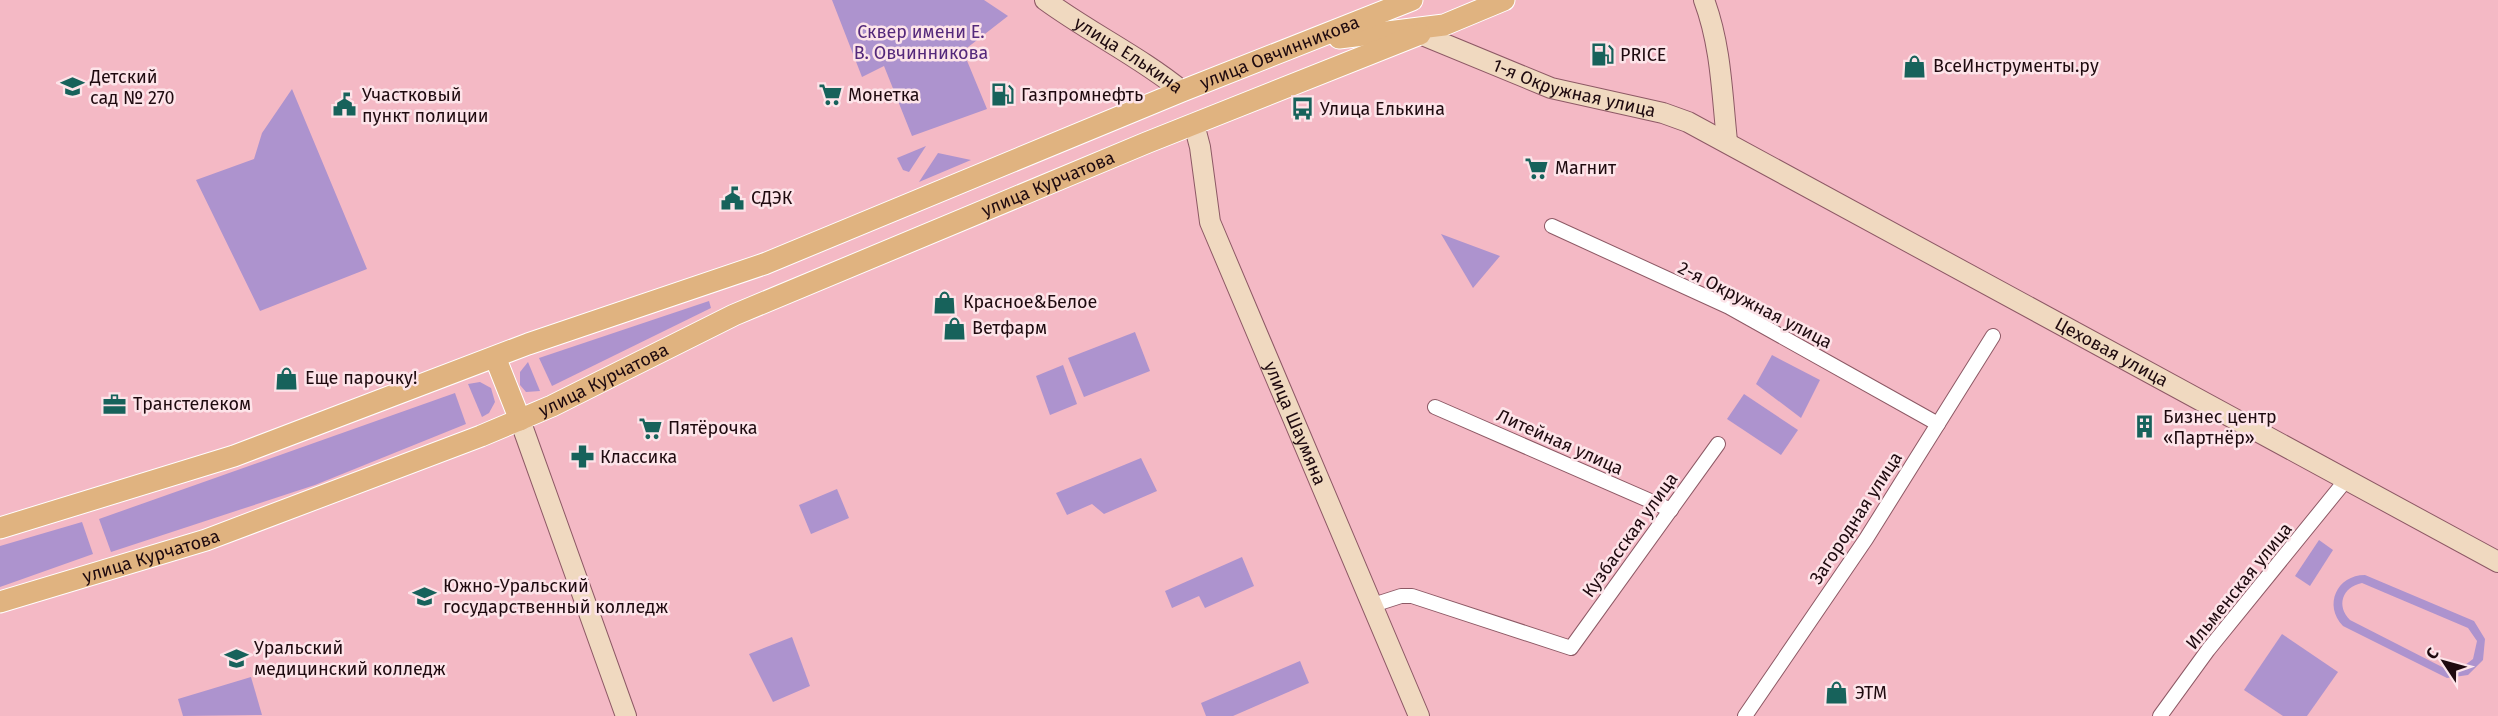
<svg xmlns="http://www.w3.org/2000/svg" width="2498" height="716" font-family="'Fira Sans',sans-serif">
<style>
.green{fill:#ad93ce;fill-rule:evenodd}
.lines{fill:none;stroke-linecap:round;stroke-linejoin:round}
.street-casing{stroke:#8d5965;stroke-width:16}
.secondary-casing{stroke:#8d5965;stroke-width:22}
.primary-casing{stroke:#fff;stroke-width:23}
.street{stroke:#fff;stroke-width:14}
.secondary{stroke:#f0d9c0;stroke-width:20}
.primary{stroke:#e0b380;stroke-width:21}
.labels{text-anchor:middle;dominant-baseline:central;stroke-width:5;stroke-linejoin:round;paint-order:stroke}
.park-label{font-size:18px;fill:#54297b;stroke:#fde4e9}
.street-label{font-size:18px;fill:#1e0a0f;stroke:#fde4e9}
.poi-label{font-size:18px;fill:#1e0a0f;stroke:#fde4e9;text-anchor:start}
</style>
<rect width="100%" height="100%" fill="#f4b9c5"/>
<g class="green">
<polygon points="832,0 984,0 1008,16 963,51 987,109 912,136 884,66 862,77"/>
<polygon points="292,89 367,269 260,311 196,180 254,159 262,133"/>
<polygon points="926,146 909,172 903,170 897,158"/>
<polygon points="938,153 971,160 919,182"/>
<polygon points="1441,234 1500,256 1473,288"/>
<polygon points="709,301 711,308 552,386 539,358"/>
<polygon points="1135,332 1150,371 1084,397 1068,358"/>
<polygon points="1772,355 1820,380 1801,418 1756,384"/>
<polygon points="528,362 540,391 526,392 520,385 520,372"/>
<polygon points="1063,365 1077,404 1050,415 1036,376"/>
<polygon points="480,382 491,388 495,402 489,413 482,417 468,384"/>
<polygon points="455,393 466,424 315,485 111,552 99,519"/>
<polygon points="1744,394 1798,430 1781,455 1727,419"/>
<polygon points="1141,458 1157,491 1104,514 1092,504 1067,515 1056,493"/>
<polygon points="837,489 849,518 811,534 799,505"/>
<polygon points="82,522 93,554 0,587 0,546"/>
<polygon points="2319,540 2333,550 2310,586 2295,576"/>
<polygon points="1242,557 1254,586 1205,608 1199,596 1172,608 1165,591"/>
<path d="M2365,575L2474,621L2485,639L2483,660L2468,675L2447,678L2343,626C2323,605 2337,575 2365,575ZM2362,583L2468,628L2477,641L2473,659L2461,668L2446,669L2350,620C2336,606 2342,587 2362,583Z"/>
<polygon points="2282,634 2338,672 2307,716 2283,716 2244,690"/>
<polygon points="792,637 810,686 773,702 749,654"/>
<polygon points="1300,661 1309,683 1233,716 1206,716 1201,703"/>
<polygon points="251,677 262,715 183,716 178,699"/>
</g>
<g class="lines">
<defs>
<g id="street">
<polyline points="1552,226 1729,307 1938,424"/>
<polyline points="1435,407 1671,510"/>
<polyline points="1370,606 1401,596 1412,596 1571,648 1718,444"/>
<polyline points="1745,716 1866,539 1993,336"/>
<polyline points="2160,716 2208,650 2346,480"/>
</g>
<g id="secondary">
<path id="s1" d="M1045,0C1090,33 1139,56 1182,91"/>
<path d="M1704,0C1721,45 1722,94 1727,141"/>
<path id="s2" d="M1420,34L1551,88L1663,113L1688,122L2498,562"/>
<path id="s3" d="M1194,124L1200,147L1210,222L1419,716"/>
<polyline points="520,420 626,716"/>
</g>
<g id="primary">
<polyline points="1339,38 1444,25 1504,0"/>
<polyline points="495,357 520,420"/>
<path id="s4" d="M0,528L234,456L528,344L764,264L1182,91L1412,0"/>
<path id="s5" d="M0,602L206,540L481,436L552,406L734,315L1146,143L1420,34"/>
</g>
</defs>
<use href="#street" class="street-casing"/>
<use href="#secondary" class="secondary-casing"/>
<use href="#primary" class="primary-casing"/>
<use href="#street" class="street"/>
<use href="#secondary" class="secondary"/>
<use href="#primary" class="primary"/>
</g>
<defs>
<symbol id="fuel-bare" viewBox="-9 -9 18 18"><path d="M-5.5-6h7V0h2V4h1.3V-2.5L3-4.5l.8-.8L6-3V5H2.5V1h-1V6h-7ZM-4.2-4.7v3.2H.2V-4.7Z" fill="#17625b" stroke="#fde4e9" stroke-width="2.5" paint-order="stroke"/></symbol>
<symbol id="shop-bare" viewBox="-9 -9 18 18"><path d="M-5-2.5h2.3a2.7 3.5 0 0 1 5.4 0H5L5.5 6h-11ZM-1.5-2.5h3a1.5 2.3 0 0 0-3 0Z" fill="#17625b" stroke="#fde4e9" stroke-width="2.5" paint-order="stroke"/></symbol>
<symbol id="school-bare" viewBox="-9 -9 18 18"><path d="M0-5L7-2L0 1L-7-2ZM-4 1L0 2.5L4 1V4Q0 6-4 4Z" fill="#17625b" stroke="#fde4e9" stroke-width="2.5" paint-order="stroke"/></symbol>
<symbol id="supermarket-bare" viewBox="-9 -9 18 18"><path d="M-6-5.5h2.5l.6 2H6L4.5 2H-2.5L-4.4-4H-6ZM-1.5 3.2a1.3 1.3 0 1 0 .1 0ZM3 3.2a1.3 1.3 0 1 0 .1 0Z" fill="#17625b" stroke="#fde4e9" stroke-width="2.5" paint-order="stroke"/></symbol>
<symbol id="civic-bare" viewBox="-9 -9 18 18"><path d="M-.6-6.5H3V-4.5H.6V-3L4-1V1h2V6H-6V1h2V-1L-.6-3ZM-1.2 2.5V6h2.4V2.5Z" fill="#17625b" stroke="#fde4e9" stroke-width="2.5" paint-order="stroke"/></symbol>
<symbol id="bus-bare" viewBox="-9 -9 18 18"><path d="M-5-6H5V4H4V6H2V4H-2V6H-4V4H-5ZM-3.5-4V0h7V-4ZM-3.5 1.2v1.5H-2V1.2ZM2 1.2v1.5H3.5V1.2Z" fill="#17625b" stroke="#fde4e9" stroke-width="2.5" paint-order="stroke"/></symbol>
<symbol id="office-bare" viewBox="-9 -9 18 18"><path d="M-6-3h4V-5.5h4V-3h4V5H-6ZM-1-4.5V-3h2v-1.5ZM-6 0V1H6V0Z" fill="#17625b" stroke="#fde4e9" stroke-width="2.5" paint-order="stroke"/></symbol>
<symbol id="building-bare" viewBox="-9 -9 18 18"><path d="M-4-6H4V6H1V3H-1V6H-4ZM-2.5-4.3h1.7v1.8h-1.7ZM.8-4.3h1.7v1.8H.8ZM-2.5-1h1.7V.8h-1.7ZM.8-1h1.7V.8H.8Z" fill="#17625b" stroke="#fde4e9" stroke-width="2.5" paint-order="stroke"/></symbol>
<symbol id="pharmacy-bare" viewBox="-9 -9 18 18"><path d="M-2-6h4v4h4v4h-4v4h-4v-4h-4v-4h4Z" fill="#17625b" stroke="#fde4e9" stroke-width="2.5" paint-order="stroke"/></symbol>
<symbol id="university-bare" viewBox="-9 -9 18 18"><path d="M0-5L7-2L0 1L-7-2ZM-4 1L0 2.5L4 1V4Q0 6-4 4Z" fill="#17625b" stroke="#fde4e9" stroke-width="2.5" paint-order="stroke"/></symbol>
</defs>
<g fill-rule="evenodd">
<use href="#fuel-bare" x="1586" y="38" width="33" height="33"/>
<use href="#shop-bare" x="1898" y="50" width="33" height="33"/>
<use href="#school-bare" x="56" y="70" width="33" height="33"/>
<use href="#supermarket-bare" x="814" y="78" width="33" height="33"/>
<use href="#fuel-bare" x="986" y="78" width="33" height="33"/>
<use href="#civic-bare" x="328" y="88" width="33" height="33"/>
<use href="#bus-bare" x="1286" y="92" width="33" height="33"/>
<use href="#supermarket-bare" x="1520" y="152" width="33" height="33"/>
<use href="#civic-bare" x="716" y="182" width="33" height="33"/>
<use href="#shop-bare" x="928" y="286" width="33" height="33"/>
<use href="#shop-bare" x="938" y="312" width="33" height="33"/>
<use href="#shop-bare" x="270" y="362" width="33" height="33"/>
<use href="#office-bare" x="98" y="388" width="33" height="33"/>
<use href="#building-bare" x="2128" y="410" width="33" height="33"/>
<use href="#supermarket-bare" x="634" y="412" width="33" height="33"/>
<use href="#pharmacy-bare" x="566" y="440" width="33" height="33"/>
<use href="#university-bare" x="408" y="580" width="33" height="33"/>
<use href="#university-bare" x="220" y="642" width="33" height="33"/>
<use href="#shop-bare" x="1820" y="676" width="33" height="33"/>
</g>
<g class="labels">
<g class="park-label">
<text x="921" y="32">Сквер имени Е.<tspan x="921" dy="21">В. Овчинникова</tspan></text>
</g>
<g class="street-label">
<text stroke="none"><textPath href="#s4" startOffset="1366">улица Овчинникова</textPath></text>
<text stroke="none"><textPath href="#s1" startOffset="100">улица Елькина</textPath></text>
<text stroke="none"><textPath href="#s2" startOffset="164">1-я Окружная улица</textPath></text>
<text stroke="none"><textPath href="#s5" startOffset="1130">улица Курчатова</textPath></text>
<text transform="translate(1755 305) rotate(27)">2-я Окружная улица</text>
<text stroke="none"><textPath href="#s2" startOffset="765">Цеховая улица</textPath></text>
<text stroke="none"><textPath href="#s5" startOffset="644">улица Курчатова</textPath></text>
<text stroke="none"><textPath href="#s3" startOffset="318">улица Шаумяна</textPath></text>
<text transform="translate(1560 442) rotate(24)">Литейная улица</text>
<text transform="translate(1856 518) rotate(-57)">Загородная улица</text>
<text transform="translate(1630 535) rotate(-54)">Кузбасская улица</text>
<text stroke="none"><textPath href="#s5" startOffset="158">улица Курчатова</textPath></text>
<text transform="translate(2239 586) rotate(-51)">Ильменская улица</text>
</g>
<g class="poi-label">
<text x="1620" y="55">PRICE</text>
<text x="1933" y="66">ВсеИнструменты.ру</text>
<text x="90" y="77">Детский<tspan x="90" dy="21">сад № 270</tspan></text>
<text x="362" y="95">Участковый<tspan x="362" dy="21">пункт полиции</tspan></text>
<text x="848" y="95">Монетка</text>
<text x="1021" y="95">Газпромнефть</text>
<text x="1320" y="109">Улица Елькина</text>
<text x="1555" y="168">Магнит</text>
<text x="751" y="198">СДЭК</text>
<text x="963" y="302">Красное&amp;Белое</text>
<text x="972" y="328">Ветфарм</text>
<text x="305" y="378">Еще парочку!</text>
<text x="133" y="404">Транстелеком</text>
<text x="2163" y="417">Бизнес центр<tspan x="2163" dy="21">«Партнёр»</tspan></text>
<text x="668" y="428">Пятёрочка</text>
<text x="600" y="457">Классика</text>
<text x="443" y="586">Южно-Уральский<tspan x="443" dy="21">государственный колледж</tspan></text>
<text x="254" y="648">Уральский<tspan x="254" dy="21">медицинский колледж</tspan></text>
<text x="1855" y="693">ЭТМ</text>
</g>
</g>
<g transform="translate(2444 662) rotate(306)" stroke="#fde4e9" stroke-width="4.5" paint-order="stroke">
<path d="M0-4.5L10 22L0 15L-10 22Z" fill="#1e0a0f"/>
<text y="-9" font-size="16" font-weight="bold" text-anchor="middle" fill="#1e0a0f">С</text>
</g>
</svg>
